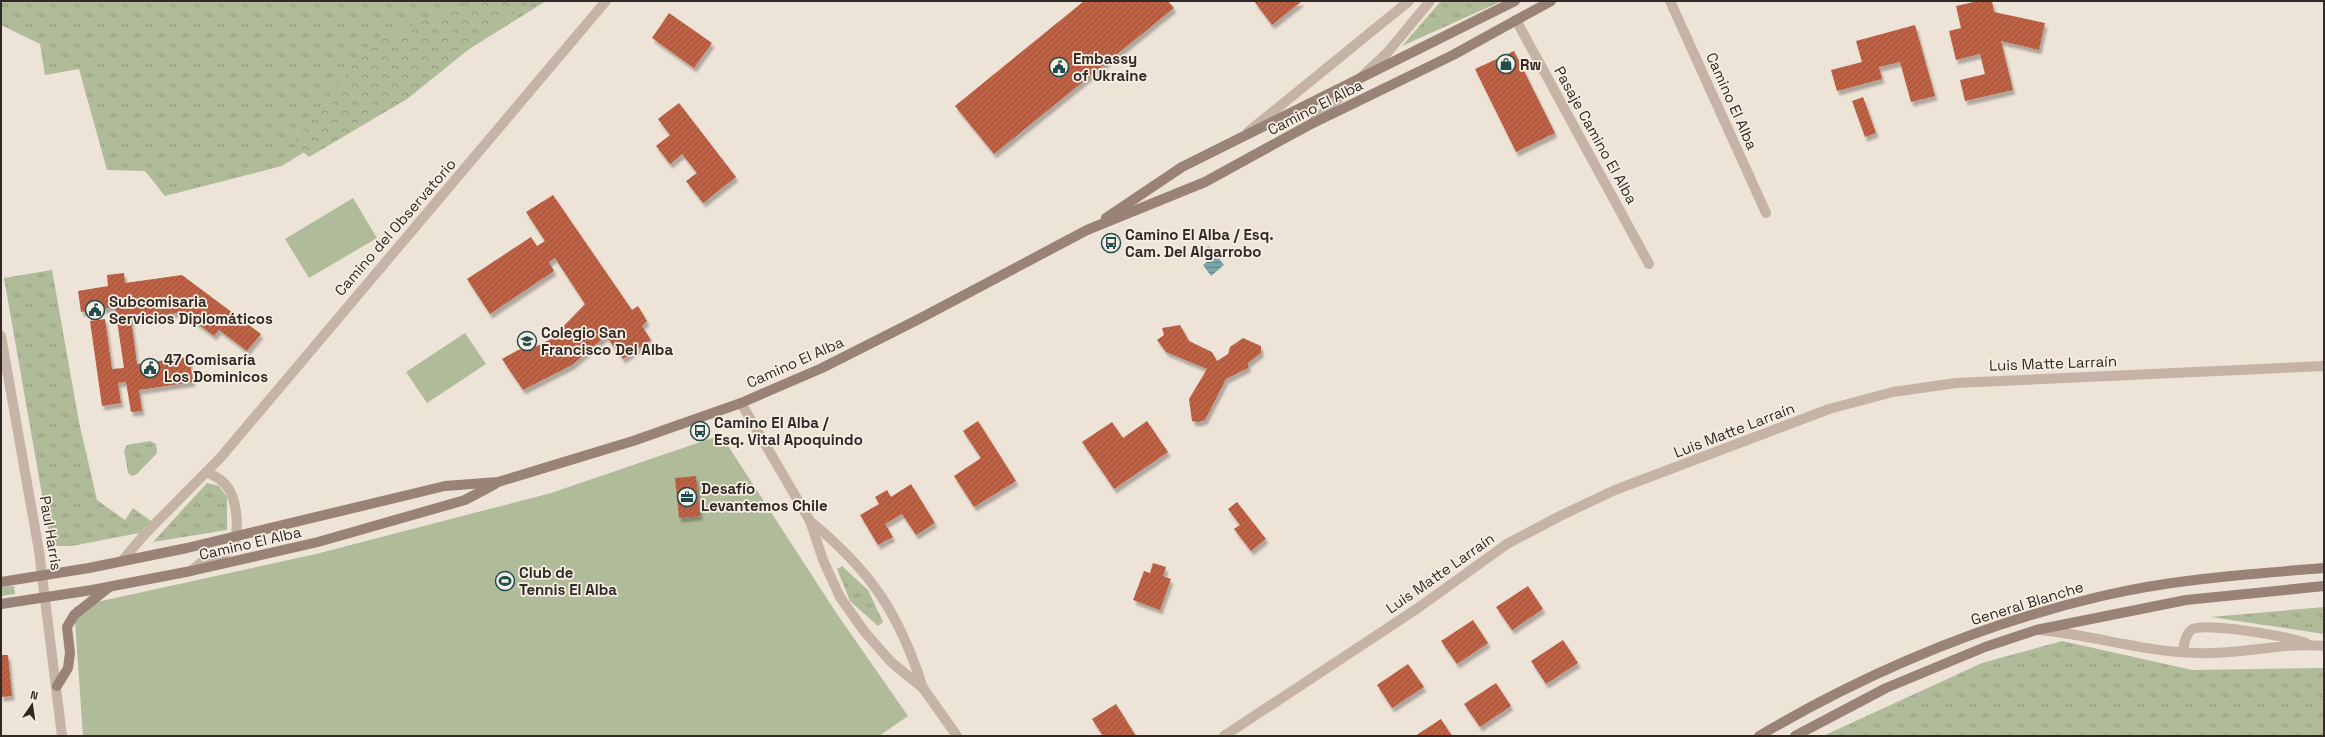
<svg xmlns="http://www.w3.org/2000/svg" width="2325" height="737" font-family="'Space Grotesk',sans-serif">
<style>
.grass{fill:url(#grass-tufts)}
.forest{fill:url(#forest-crowns)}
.garden{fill:#b0bc99}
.water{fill:url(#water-rules)}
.building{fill:url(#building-hatch);filter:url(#shadow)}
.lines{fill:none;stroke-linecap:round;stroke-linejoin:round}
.minor{stroke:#c5b3a5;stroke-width:10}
.tertiary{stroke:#c5b3a5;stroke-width:10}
.secondary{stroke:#988376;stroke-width:10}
.labels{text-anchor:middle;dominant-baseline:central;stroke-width:3.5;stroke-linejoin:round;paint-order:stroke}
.poi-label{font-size:15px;font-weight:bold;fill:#312925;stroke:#f7eee3;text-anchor:start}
.street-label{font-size:15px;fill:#312925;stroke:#f7eee3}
</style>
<defs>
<pattern id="grass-tufts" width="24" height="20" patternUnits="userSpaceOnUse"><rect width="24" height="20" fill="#b0bc99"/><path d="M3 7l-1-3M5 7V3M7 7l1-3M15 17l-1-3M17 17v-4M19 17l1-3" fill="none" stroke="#90997d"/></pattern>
<pattern id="forest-crowns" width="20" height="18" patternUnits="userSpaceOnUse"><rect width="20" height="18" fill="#b0bc99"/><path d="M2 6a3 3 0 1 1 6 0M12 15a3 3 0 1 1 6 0" fill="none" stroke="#90997d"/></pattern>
<pattern id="water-rules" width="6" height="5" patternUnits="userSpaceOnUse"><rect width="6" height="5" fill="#79a7a9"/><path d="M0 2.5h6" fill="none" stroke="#648889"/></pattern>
<pattern id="building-hatch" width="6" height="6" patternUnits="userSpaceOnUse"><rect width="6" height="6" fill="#bc6347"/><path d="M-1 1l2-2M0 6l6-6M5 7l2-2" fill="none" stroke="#99523b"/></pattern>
<filter id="shadow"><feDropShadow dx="2.5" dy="4.5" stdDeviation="1" flood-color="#0004"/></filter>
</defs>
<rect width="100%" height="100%" fill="#eee3d7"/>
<g class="grass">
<polygon points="1,1 546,1 282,166 165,196 145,171 107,170 79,69 45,75 40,44 1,25"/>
<polygon points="1441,1 1502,1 1402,46"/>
<polygon points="52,270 79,422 97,500 125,520 133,508 151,521 139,533 72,546 51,546 4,278"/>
<polygon points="150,441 156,444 157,453 138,473 132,476 128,473 124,450 127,445"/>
<polygon points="207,483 219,486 227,497 227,530 153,542"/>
<polygon points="842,566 868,590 883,622 878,626 850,601 837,569"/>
<polygon points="14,586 15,594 1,596 1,587"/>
<polygon points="2324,607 2324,634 2211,617"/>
<polygon points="2062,641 2192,670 2324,668 2324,736 1823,736 1982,663"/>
</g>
<polygon class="forest" points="469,1 529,1 407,99 309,157 293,143 369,45"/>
<g class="garden">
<polygon points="353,198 377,238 309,278 285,239"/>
<polygon points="465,333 486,364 427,403 406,372"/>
<polygon points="721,435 837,614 908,716 879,736 83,736 74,607 316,554 551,493"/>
</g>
<polygon class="water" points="1209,246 1224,265 1211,276 1203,265 1208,261 1201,252"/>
<g class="building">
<polygon points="1084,1 1168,1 1174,8 994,154 955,106"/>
<polygon points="1254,1 1302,1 1272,25"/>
<polygon points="1978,1 1992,1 1994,12 2045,23 2039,50 2001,41 2013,90 1965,101 1960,80 1985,74 1980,54 1956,60 1949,31 1961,28 1956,6"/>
<polygon points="669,13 712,43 694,68 652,38"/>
<polygon points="1915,25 1935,96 1911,102 1900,62 1879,67 1882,79 1837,91 1831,70 1862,62 1856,41"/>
<polygon points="1514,51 1555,133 1516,152 1475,69"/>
<polygon points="1863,97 1876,133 1865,137 1852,101"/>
<polygon points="679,103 736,177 703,203 686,181 697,173 682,154 670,164 656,146 670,135 658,119"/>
<polygon points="553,195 632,310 638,306 647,321 642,326 651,340 623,359 606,336 572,365 523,390 502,359 518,350 537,346 551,339 585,304 555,258 549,262 554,271 490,314 467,279 531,237 537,246 545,241 526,212"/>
<polygon points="124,273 125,283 182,275 261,334 247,351 219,330 214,336 182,312 131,320 137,364 189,357 193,382 139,390 142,411 131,412 126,382 118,383 121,403 102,406 90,321 105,319 112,369 124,368 115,307 81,312 78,291 108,286 107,275"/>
<polygon points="1180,325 1189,341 1212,352 1217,361 1228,354 1230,347 1243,338 1261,346 1261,353 1248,363 1248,368 1226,379 1205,420 1198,422 1192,421 1189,399 1207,369 1166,352 1157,340 1164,335 1162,328"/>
<polygon points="978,421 1016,481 974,507 954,476 981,458 963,431"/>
<polygon points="1147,421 1168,452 1114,489 1082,442 1112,422 1123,438"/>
<polygon points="696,476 700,516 679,518 675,478"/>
<polygon points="911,484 935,523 916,535 902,514 885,524 893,537 878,545 860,515 879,504 875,497 887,490 891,497"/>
<polygon points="1237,502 1266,539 1251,551 1234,529 1240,525 1228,509"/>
<polygon points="1153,563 1166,567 1163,576 1171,579 1160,610 1133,600 1144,571 1150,573"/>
<polygon points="1528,586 1543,609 1512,630 1496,607"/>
<polygon points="1473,620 1488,643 1457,664 1441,641"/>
<polygon points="1563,640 1578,663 1546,684 1531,661"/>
<polygon points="1,655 8,655 12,696 1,697"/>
<polygon points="1408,664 1424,687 1392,708 1377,685"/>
<polygon points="1496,683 1511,706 1480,727 1464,704"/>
<polygon points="1116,704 1136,736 1103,736 1092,719"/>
<polygon points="1441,719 1452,736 1415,736"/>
</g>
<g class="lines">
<g class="minor">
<polyline points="1670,1 1766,213"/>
<polyline points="1516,20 1649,264"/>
<polyline points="122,561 143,536 221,457 606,1"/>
<path d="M191,571L204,560L221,555L234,548C239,529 238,498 225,484C220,478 212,475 206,472"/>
<path d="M2040,630C2093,635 2144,652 2197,653C2239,655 2281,642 2324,646"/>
<path d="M2183,652C2184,645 2185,635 2191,630C2203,621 2290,637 2306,643"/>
<polyline points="1224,736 1418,608 1507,544 1560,516 1615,490 1829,409 1893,392 1956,383 2324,366"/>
</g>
<g class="tertiary">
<polyline points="1313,122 1387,53 1430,1"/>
<polyline points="1248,132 1409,1"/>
<polyline points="1,336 39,551 62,736"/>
<polyline points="741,403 810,521 823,560 840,597 864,631 891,662 923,688 957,736"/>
<path d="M810,521C871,571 899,613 923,688"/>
</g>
<g class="secondary">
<polyline points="1106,218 1182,167 1515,1"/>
<polyline points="1,582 89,568 187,548 445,486 498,482 633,441 741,403 822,368 919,319 1087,230 1205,182 1309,125 1453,55 1551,1"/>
<polyline points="1,604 92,590 191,571 318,542 465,500 495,484"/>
<polyline points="57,686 68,668 70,653 67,627 74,615 108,588"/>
<path d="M1759,736C1866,673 1981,624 2102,596C2174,579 2250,574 2324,568"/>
<polyline points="1795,736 1886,688 1985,647 2036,630 2186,600 2324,586"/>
</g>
</g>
<defs>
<symbol id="shop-ring" viewBox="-11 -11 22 22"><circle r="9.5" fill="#f7eee3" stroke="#1f4c4f" stroke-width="1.5"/><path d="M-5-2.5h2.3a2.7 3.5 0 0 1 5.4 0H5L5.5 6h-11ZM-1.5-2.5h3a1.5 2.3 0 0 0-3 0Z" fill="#1f4c4f"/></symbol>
<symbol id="civic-ring" viewBox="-11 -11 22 22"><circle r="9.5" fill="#f7eee3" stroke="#1f4c4f" stroke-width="1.5"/><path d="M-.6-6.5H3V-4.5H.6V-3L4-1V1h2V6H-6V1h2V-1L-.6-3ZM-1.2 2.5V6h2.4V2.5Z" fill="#1f4c4f"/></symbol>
<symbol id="bus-ring" viewBox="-11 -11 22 22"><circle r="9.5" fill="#f7eee3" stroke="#1f4c4f" stroke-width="1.5"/><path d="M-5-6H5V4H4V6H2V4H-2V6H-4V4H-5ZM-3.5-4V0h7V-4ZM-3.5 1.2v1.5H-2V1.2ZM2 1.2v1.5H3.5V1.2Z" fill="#1f4c4f"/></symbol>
<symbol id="school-ring" viewBox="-11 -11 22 22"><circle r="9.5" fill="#f7eee3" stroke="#1f4c4f" stroke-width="1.5"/><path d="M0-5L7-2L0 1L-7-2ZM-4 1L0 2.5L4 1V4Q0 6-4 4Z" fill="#1f4c4f"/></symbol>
<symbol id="office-ring" viewBox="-11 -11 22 22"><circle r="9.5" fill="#f7eee3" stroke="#1f4c4f" stroke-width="1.5"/><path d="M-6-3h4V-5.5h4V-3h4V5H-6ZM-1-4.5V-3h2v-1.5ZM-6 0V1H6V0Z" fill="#1f4c4f"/></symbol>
<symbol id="stadium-ring" viewBox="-11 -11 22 22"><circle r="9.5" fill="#f7eee3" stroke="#1f4c4f" stroke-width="1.5"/><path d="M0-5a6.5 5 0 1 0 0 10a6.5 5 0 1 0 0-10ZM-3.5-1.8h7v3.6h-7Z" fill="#1f4c4f"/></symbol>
</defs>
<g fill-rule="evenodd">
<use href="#shop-ring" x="1495" y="53" width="22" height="22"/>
<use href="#civic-ring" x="1048" y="56" width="22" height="22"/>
<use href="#bus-ring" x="1100" y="232" width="22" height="22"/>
<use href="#civic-ring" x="84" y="299" width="22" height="22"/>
<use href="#school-ring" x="516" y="330" width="22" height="22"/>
<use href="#civic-ring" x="139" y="357" width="22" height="22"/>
<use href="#bus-ring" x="689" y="420" width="22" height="22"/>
<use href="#office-ring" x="676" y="486" width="22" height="22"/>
<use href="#stadium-ring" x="494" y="570" width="22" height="22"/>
</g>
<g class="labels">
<g class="poi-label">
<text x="1073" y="58">Embassy<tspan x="1073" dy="17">of Ukraine</tspan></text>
<text x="1520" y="64">Rw</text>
<text x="1125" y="234">Camino El Alba / Esq.<tspan x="1125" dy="17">Cam. Del Algarrobo</tspan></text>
<text x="109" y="301">Subcomisaria<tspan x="109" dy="17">Servicios Diplomáticos</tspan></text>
<text x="541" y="332">Colegio San<tspan x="541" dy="17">Francisco Del Alba</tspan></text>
<text x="164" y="359">47 Comisaría<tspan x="164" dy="17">Los Dominicos</tspan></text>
<text x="714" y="422">Camino El Alba /<tspan x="714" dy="17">Esq. Vital Apoquindo</tspan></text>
<text x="701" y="488">Desafío<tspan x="701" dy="17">Levantemos Chile</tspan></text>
<text x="519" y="572">Club de<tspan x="519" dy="17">Tennis El Alba</tspan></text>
</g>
<g class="street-label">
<text transform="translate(1732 101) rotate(66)">Camino El Alba</text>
<text transform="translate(1315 107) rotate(-27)">Camino El Alba</text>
<text transform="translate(1596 135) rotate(61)">Pasaje Camino El Alba</text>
<text transform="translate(395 227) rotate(-49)">Camino del Observatorio</text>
<text transform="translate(795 362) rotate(-24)">Camino El Alba</text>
<text transform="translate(2053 363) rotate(-2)">Luis Matte Larraín</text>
<text transform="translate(1734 430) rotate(-21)">Luis Matte Larraín</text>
<text transform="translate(51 533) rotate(81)">Paul Harris</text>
<text transform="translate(250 543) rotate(-13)">Camino El Alba</text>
<text transform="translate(1440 573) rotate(-35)">Luis Matte Larraín</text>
<text transform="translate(2027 603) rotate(-17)">General Blanche</text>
</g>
</g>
<rect width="2325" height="737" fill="none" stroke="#312925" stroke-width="4"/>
<g transform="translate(32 705) rotate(13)" stroke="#f7eee3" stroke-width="3" paint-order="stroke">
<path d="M0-3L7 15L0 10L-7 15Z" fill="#312925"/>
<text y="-6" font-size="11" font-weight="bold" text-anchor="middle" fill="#312925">N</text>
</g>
</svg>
